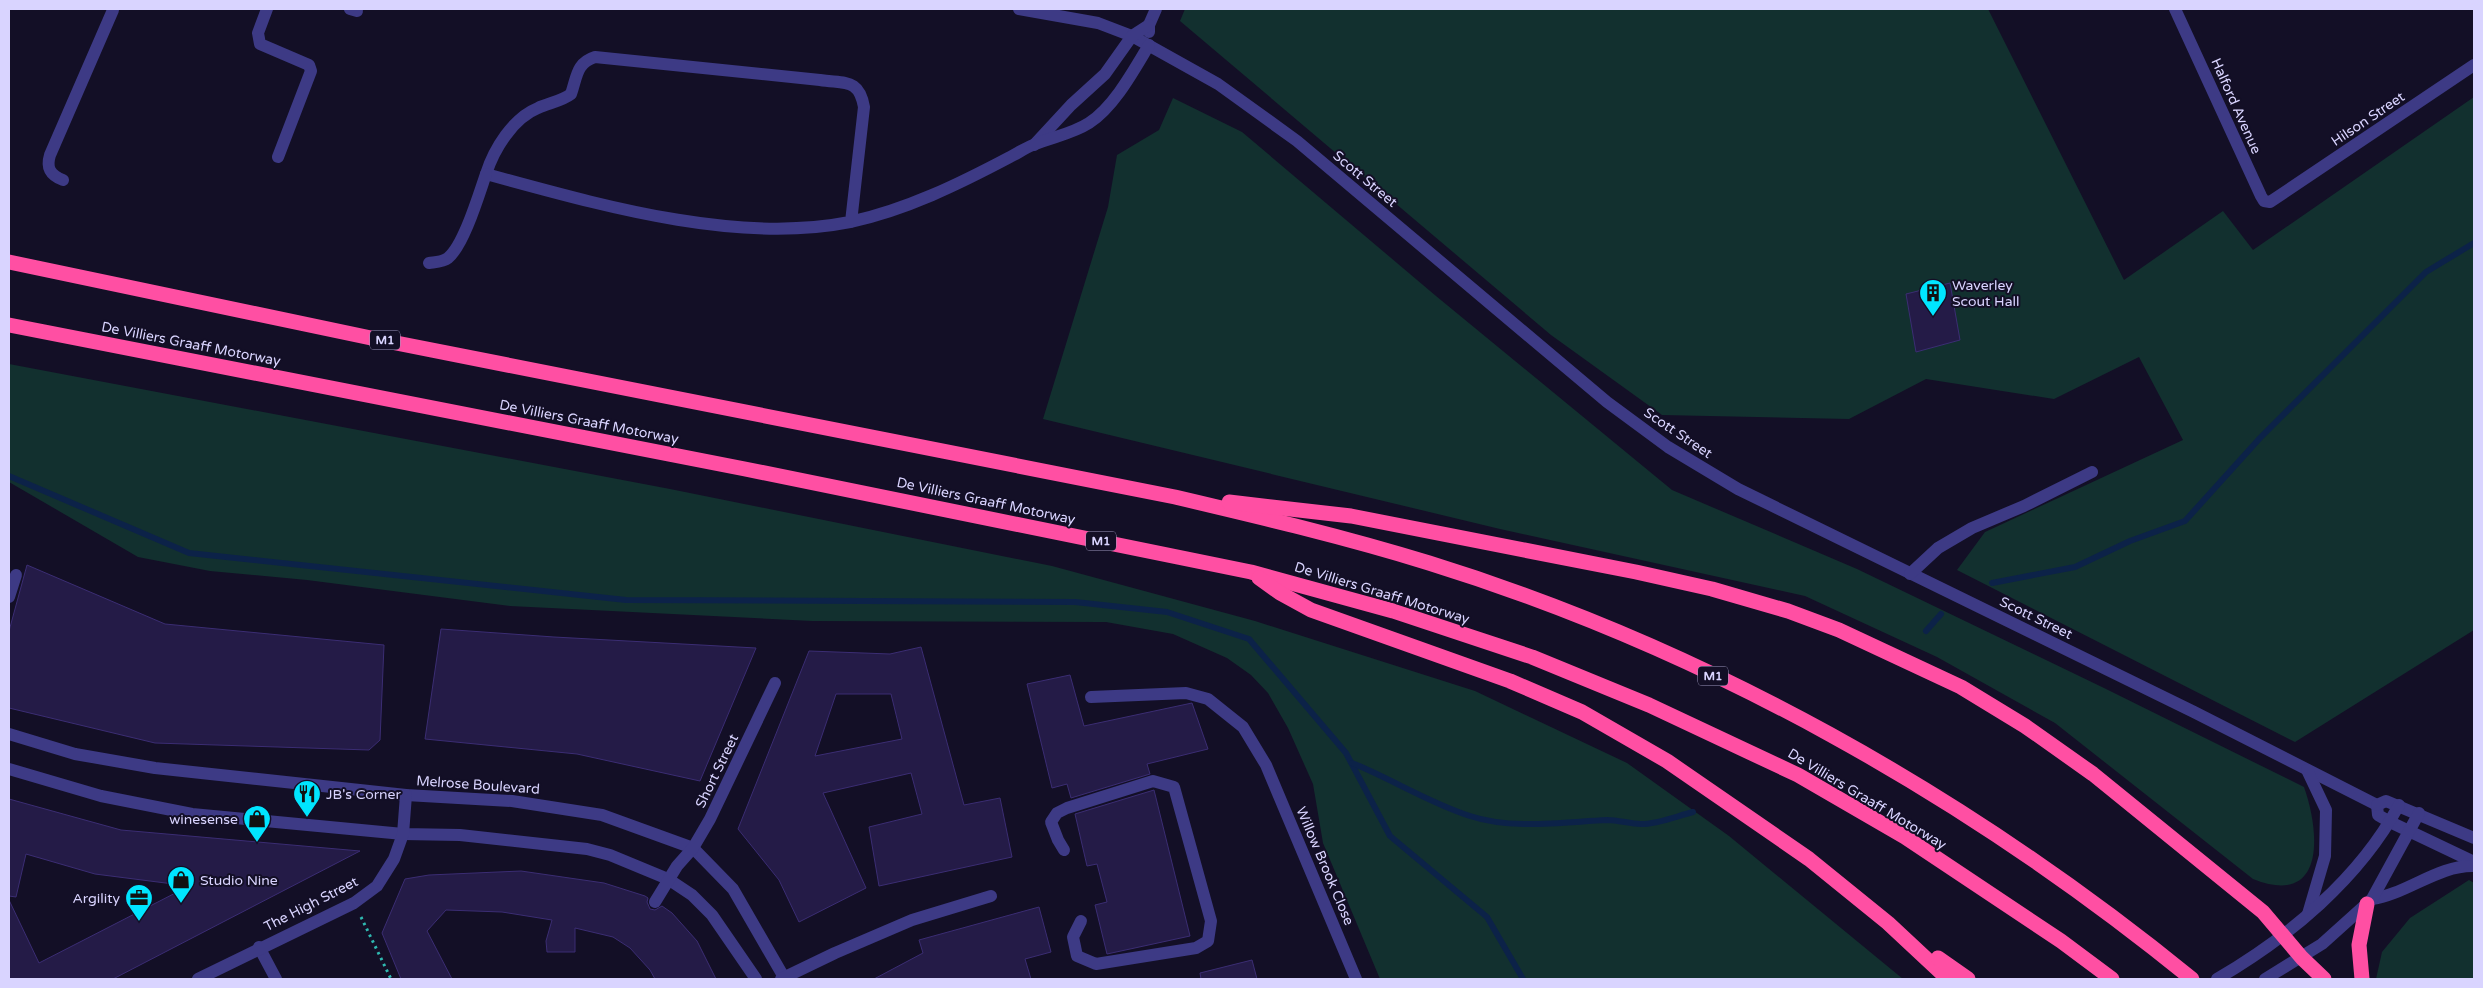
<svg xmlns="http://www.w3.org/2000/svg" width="2483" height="988" font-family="'Varela Round',sans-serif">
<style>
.green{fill:#12302f}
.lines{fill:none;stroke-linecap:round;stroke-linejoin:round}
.stream{stroke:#0c2248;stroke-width:6}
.building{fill:#241b47;stroke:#3b2d73;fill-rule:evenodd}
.path{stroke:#2fb8b0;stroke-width:3;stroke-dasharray:2.5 4;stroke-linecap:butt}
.minor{stroke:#3d3a85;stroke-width:12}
.highway{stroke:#ff4fa3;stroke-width:15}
.labels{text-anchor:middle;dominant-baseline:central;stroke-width:4;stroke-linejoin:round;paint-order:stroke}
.shield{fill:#130f26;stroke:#9e99be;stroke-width:1}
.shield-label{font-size:12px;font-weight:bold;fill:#d9d4ff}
.street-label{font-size:14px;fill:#d9d4ff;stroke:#130f26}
.poi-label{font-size:14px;fill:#d9d4ff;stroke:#130f26;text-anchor:start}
</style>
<rect width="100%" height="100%" fill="#130f26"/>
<g class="green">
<polygon points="1185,9 1988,9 2124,280 2223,211 2253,250 2474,97 2474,630 2295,742 1957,570 1985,532 2183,440 2139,357 2054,399 1926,379 1849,419 1662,415 1551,335 1180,21"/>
<path d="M1173,98L1242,132L1436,296L1672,490L1857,569L2104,688L2304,787C2320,832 2326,908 2253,879L2055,723L1937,657L1805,596L1500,529L1043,419L1108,207L1117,155L1159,130Z"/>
<polygon points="9,364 670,489 1052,566 1255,621 1475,691 1627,763 1729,836 1903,979 1380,979 1323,843 1313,784 1288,728 1268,693 1251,675 1227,658 1173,634 1106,622 812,621 510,606 307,580 210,571 138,557 9,482"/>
<polygon points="2469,880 2474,883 2474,979 2376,979 2382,952 2410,918"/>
</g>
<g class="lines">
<g class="stream">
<polyline points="9,476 189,553 626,600 1075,602 1167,612 1249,639 1346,753 1390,836 1487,917 1523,979"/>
<polyline points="1992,583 2075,567 2130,541 2185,521 2260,438 2426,272 2474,243"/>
<polyline points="1926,631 1941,614"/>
<path d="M1352,763C1392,779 1429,803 1470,816C1512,830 1564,822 1607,820C1619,820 1630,824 1641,824C1658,824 1677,816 1693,812"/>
</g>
</g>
<g class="building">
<polygon points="1950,283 1960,340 1916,352 1906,294"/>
<polygon points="27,565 165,624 384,645 380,740 369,750 155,743 9,708 9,631"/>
<polygon points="441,629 554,637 756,648 700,781 577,754 425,739"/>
<path d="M921,647L964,805L1000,798L1012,857L879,886L869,827L922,814L911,773L823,793L866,888L799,922L779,880L738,829L809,651L890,654ZM836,694H891L902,739L815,756Z"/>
<polygon points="1070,675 1084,726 1192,703 1208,749 1147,764 1150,774 1071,798 1067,784 1052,788 1027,684"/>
<polygon points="1154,790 1190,936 1107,954 1095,905 1107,902 1097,864 1087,866 1075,814"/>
<polygon points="9,799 121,830 360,851 113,979 9,979 9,900 39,963 189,886 95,874 26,854 16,897 9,896"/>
<polygon points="521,871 604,883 645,896 648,898 647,902 650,909 655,910 662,906 672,913 697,941 716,979 655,979 650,970 630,948 613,937 575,928 575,952 547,952 546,941 552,920 502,912 446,910 427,931 452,979 401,979 382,933 405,879 429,875"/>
<polygon points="1039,907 1051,952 1025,959 1031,979 874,979 923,953 919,940"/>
<polygon points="1252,960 1257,979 1201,979 1200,973"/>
</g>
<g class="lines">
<polyline class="path" points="361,917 391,979"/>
<g class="minor">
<polyline points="267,9 258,33 260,44 309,65 311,71 278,157"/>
<polyline points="350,9 357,11"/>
<polyline points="1019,9 1098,23 1132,36 1218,84 1297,141 1607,402 1668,447 1738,489 2194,712 2377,805"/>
<polyline points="2175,9 2261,196 2264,201 2270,202 2474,65"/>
<polyline points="1149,32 1149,25 1156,9"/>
<polyline points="1034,145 1071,105 1105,74 1132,36 1149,25"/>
<path d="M63,180C50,175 46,168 50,155L113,10"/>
<path d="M851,222L864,107C859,78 845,84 820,80L595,57C576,63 577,77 571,94C562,101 549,103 538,108C513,118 494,149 486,174C597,204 735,245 850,222C906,210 959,184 1010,157C1018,153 1025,148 1033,145C1052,137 1072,134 1089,123C1114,107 1134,70 1149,45"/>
<path d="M429,263C436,262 443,262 448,258C464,245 479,194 486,174"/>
<polyline points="1910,574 1938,548 1972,528 2024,506 2092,472"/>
<polyline points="9,597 16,575"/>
<polyline points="1091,697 1186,693 1208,699 1243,727 1266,765 1356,979"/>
<polyline points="9,734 75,754 155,768 406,795 512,801 602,815 693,848 733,889 785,979"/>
<polyline points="9,769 101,796 192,814 403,834 460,835 587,849 610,855 668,879 692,895 712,915 756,979"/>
<polyline points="2307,770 2326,810 2325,856 2308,914"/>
<polyline points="2377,805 2378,815 2390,822 2474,862"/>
<polyline points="2377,805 2386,801 2474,838"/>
<polyline points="1064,850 1058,840 1051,822 1057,813 1067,808 1153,781 1174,787 1211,921 1208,941 1196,948 1096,964 1077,956 1073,937 1081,921"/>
<path d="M2372,899C2407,894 2438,865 2474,866"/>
<polyline points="655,902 677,866 693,848 710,819 775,683"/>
<polyline points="259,947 276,979"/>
<polyline points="198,979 354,903 377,886 394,859 403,834 406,795"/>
<polyline points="781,979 835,953 912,920 991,896"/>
<path d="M2217,979C2289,937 2359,879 2399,805"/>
<polyline points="2265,979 2322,944 2372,899 2419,813"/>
</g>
<g class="highway">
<path d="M9,262L371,338L1175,497C1260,517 1345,537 1429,563C1707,649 1967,796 2192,979"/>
<polyline points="9,325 745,469 1251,572 1393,611 1532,657 1649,705 1798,775 1905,837 2061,941 2112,979"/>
<polyline points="1229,502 1351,516 1636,572 1712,589 1788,611 1839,630 1961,687 2025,726 2093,774 2263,912 2302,958 2324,979"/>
<polyline points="1259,578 1280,593 1311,610 1510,681 1582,712 1667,761 1809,859 1888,923 1948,979"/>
<polyline points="1938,958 1968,979"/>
<polyline points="2362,979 2359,945 2367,904"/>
</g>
</g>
<defs>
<symbol id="building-pin" viewBox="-11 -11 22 30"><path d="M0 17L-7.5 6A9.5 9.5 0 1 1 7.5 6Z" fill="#00e5ff" stroke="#130f26"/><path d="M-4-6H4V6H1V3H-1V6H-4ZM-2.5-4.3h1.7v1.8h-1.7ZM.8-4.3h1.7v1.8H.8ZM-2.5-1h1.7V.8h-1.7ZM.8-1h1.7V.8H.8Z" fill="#111"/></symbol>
<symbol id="restaurant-pin" viewBox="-11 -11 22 30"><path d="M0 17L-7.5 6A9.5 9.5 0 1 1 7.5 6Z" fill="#00e5ff" stroke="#130f26"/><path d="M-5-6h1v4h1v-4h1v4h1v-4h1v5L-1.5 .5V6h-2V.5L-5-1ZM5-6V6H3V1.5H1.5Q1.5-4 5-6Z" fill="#111"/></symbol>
<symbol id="shop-pin" viewBox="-11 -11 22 30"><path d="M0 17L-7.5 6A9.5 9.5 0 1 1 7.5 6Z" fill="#00e5ff" stroke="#130f26"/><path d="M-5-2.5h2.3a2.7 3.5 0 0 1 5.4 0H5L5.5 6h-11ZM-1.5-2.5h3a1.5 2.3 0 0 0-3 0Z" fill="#111"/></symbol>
<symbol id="office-pin" viewBox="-11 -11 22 30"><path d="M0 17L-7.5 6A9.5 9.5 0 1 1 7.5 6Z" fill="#00e5ff" stroke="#130f26"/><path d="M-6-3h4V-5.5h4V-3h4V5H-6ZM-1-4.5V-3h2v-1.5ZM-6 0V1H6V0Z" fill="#111"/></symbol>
</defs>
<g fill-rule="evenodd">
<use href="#building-pin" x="1917" y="277" width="32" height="43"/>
<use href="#restaurant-pin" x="291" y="778" width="32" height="43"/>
<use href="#shop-pin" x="241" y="803" width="32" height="43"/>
<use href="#shop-pin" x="165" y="864" width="32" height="43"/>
<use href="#office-pin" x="123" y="882" width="32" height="43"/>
</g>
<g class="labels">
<g class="shield">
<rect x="370" y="330.5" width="30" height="19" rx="4"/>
<rect x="1086" y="531.5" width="30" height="19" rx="4"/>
<rect x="1698" y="666.5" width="30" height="19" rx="4"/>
</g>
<g class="shield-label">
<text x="385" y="340">M1</text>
<text x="1101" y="541">M1</text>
<text x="1713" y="676">M1</text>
</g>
<g class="street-label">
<text transform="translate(2236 106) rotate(66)">Halford Avenue</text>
<text transform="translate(2368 119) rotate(-34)">Hilson Street</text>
<text transform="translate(1365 179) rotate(40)">Scott Street</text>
<text transform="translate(191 344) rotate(11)">De Villiers Graaff Motorway</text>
<text transform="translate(589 422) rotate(11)">De Villiers Graaff Motorway</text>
<text transform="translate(1678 433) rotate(34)">Scott Street</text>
<text transform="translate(986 501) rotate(12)">De Villiers Graaff Motorway</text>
<text transform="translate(1382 593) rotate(17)">De Villiers Graaff Motorway</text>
<text transform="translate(2036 618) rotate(26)">Scott Street</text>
<text transform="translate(717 771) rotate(-64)">Short Street</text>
<text transform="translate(478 785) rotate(4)">Melrose Boulevard</text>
<text transform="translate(1867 799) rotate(31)">De Villiers Graaff Motorway</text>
<text transform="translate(1325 866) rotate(67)">Willow Brook Close</text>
<text transform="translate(311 904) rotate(-27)">The High Street</text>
</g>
<g class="poi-label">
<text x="1952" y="285">Waverley<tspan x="1952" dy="16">Scout Hall</tspan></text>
<text x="326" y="794">JB's Corner</text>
<text x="238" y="819" text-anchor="end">winesense</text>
<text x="200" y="880">Studio Nine</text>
<text x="120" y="898" text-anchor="end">Argility</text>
</g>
</g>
<rect width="2483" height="988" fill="none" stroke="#d9d4ff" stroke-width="20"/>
</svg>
